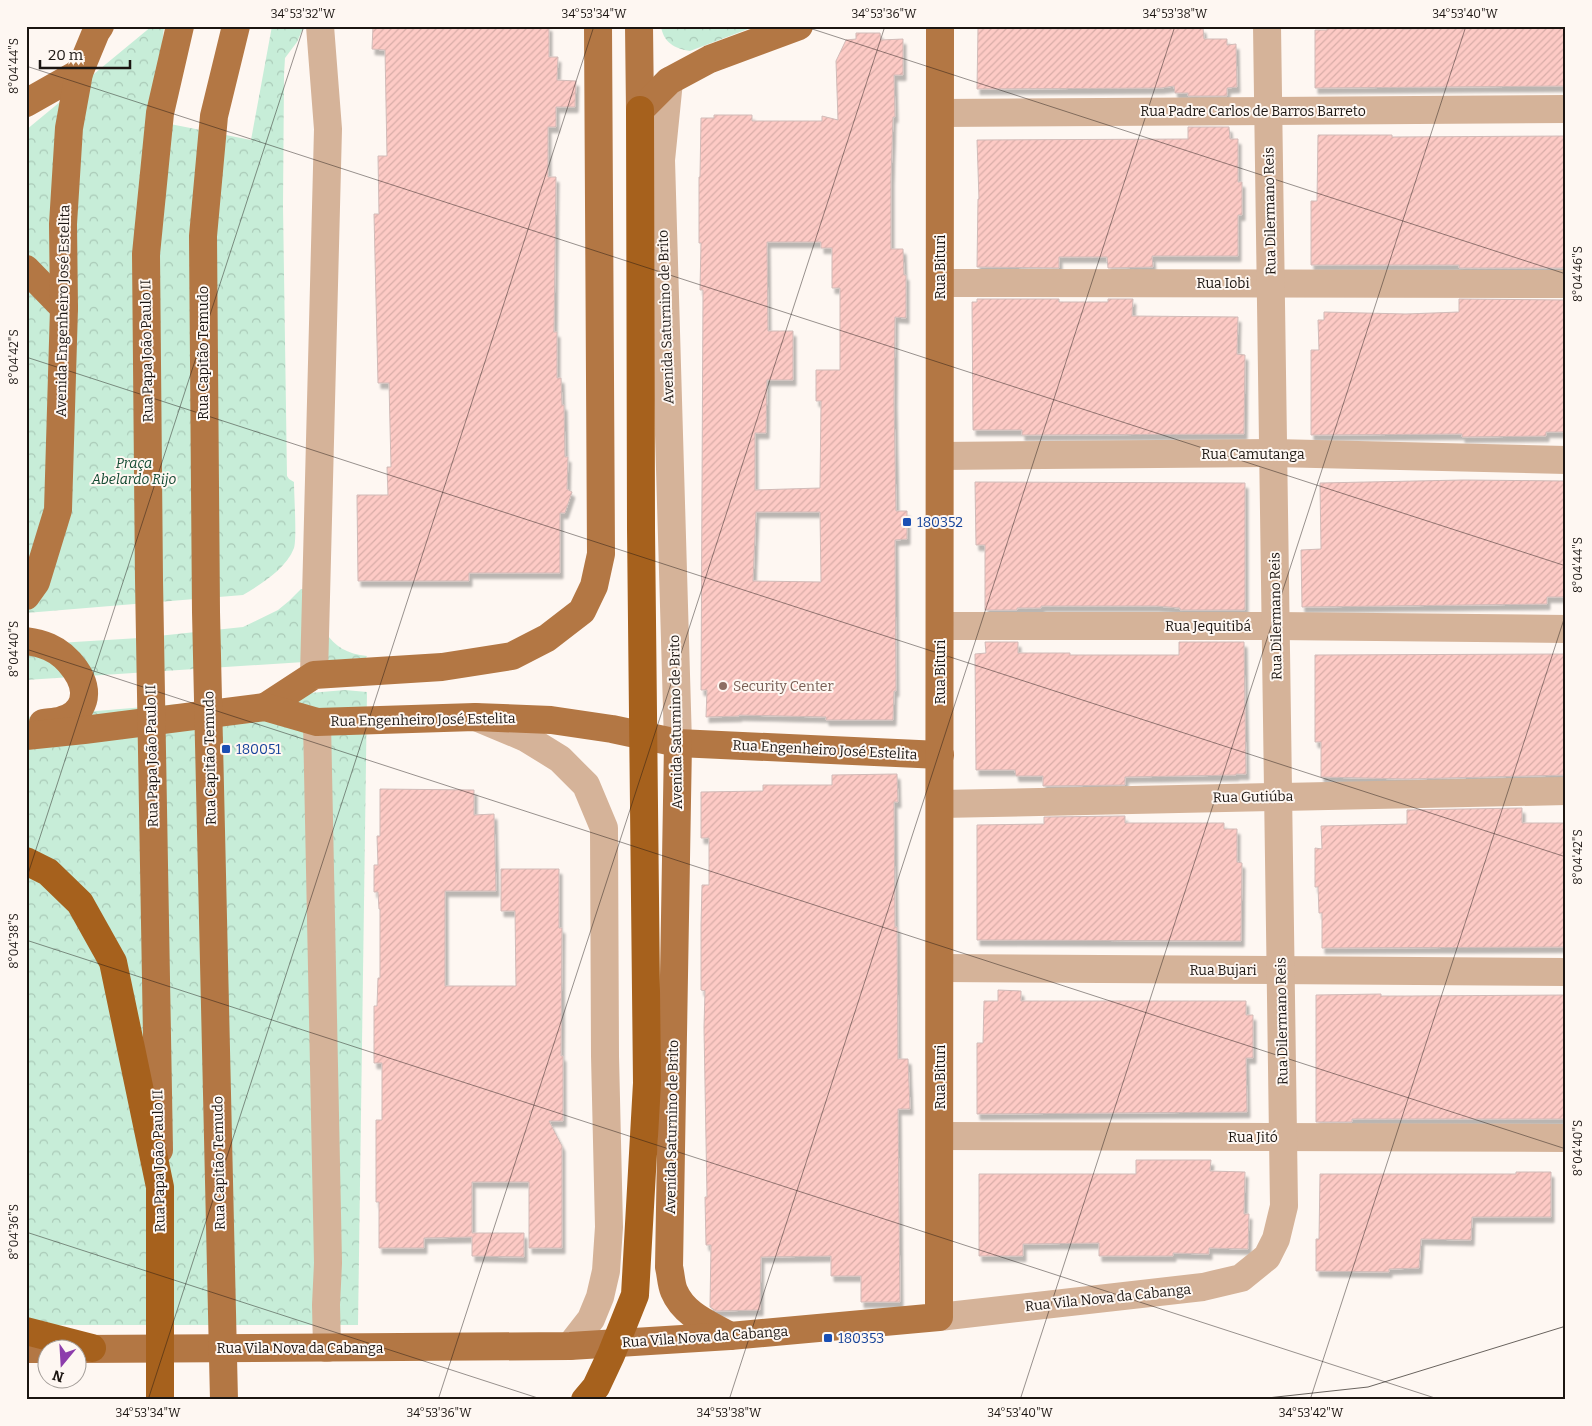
<svg xmlns="http://www.w3.org/2000/svg" width="1592" height="1426" font-family="Bitter,serif">
<style>
.park{fill:url(#park-crowns)}
.building{fill:url(#building-hatch);stroke:#d1bbb8;fill-rule:evenodd;filter:url(#shadow)}
.lines{fill:none;stroke-linecap:round;stroke-linejoin:round}
.minor{stroke:#d5b399;stroke-width:28}
.major{stroke:#b37744;stroke-width:28}
.highway{stroke:#a6611d;stroke-width:28}
.tram{stroke:#69635e;stroke-width:1}
.ticks{fill:none;stroke:#1b1511;stroke-width:1;stroke-opacity:0.45}
.transit-dot{fill:#1a4fb4;stroke:#fef7f2;stroke-width:2}
.education-dot{fill:#8d6e63;stroke:#fef7f2;stroke-width:2}
.labels{text-anchor:middle;dominant-baseline:central;stroke-width:4;stroke-linejoin:round;paint-order:stroke}
.street-label{font-size:14px;fill:#1b1511;stroke:#fef7f2}
.park-label{font-size:14px;font-style:italic;fill:#134a32;stroke:#fef7f2}
.transit-label{font-size:14px;fill:#164399;stroke:#fef7f2;text-anchor:start}
.education-label{font-size:14px;fill:#785e54;stroke:#fef7f2;text-anchor:start}
.neatline{fill:none;stroke:#1b1511;stroke-width:2}
.ticks-label{font-size:12px;text-anchor:middle;fill:#1b1511}
</style>
<defs>
<pattern id="park-crowns" width="20" height="18" patternUnits="userSpaceOnUse" patternTransform="scale(1.25)"><rect width="20" height="18" fill="#c7edd8"/><path d="M2 6a3 3 0 1 1 6 0M12 15a3 3 0 1 1 6 0" fill="none" stroke="#aacab8"/></pattern>
<pattern id="building-hatch" width="6" height="6" patternUnits="userSpaceOnUse" patternTransform="scale(1.25)"><rect width="6" height="6" fill="#fdcac5"/><path d="M-1 1l2-2M0 6l6-6M5 7l2-2" fill="none" stroke="#d8ada8"/></pattern>
<filter id="shadow"><feDropShadow dx="3" dy="5.5" stdDeviation="1" flood-color="#0004"/></filter>
</defs>
<rect width="100%" height="100%" fill="#fef7f2"/>
<g class="park">
<path d="M152,26H164L155,121L251,140L272,26H304L297,42L285,58L284,75L283,206L287,476L289,479L294,482C294,494 297,539 294,548C286,569 261,584 243,595L26,613V130Z"/>
<path d="M661,26H756L690,51C675,49 663,42 661,26Z"/>
<path d="M301,589H305C318,620 327,653 367,656L366,658L26,680V645L139,638L243,627L278,610L289,601Z"/>
<polygon points="345,690 367,692 358,1325 26,1325 26,717"/>
</g>
<g class="building">
<polygon points="373,26 549,26 549,57 558,57 557,80 576,81 575,107 556,107 556,127 548,127 548,177 556,177 554,332 557,332 557,378 561,378 562,405 564,405 565,457 568,457 567,489 572,492 565,513 560,513 560,573 469,573 469,581 358,581 357,495 388,495 387,467 391,467 389,383 378,383 374,214 379,214 378,156 387,156 385,50 372,49"/>
<polygon points="1080,26 1203,28 1204,39 1227,39 1227,45 1236,44 1237,87 1227,88 1227,96 1188,96 1188,93 1175,93 1174,86 1161,88 977,89 978,28 1080,29"/>
<polygon points="1327,26 1353,26 1353,28 1403,27 1403,29 1566,26 1566,86 1315,88 1315,30 1327,30"/>
<path d="M856,33H880L881,40L903,39V75H894L895,117H893L891,179V249H903L904,275H906V318L895,317L894,401L896,511H907V539L895,540L896,691H894L893,720H826V717L739,715V716L706,717L707,690H701L703,290H700L701,243H699V177H700L701,118H714V115H752V121H822V116L838,120L836,61L846,40L856,39ZM767,242H821V248H832V288H840V370H816V401H821L820,488L755,490V433H766L767,380H793V331H768ZM756,512H820L821,582L753,581Z"/>
<polygon points="1188,127 1229,127 1230,139 1238,139 1238,182 1242,182 1242,215 1238,215 1238,256 1152,256 1153,267 1108,268 1107,257 1059,257 1059,268 977,267 978,199 979,199 977,140 1188,139"/>
<polygon points="1318,135 1392,135 1392,137 1566,136 1566,268 1459,268 1459,265 1311,265 1311,201 1317,201"/>
<polygon points="977,299 1059,299 1059,302 1108,302 1108,299 1133,299 1132,316 1238,317 1237,354 1245,355 1244,434 1022,435 1022,430 973,430 972,302 977,302"/>
<polygon points="1459,299 1566,300 1566,432 1546,432 1546,436 1462,437 1462,434 1311,435 1311,350 1319,350 1318,320 1324,320 1324,312 1406,314 1459,312"/>
<polygon points="1463,480 1566,481 1566,597 1547,597 1547,604 1302,607 1301,550 1321,549 1320,483"/>
<polygon points="975,482 1245,483 1245,610 1180,610 1180,608 1157,606 1041,606 1041,608 1017,608 1017,610 985,610 985,545 976,545"/>
<polygon points="985,642 1018,642 1018,653 1070,653 1070,655 1179,655 1179,642 1244,642 1246,774 1236,774 1236,775 1125,777 1125,785 1043,786 1043,776 1016,776 1015,770 976,770 975,654 986,653"/>
<polygon points="1566,654 1566,775 1407,779 1321,777 1321,742 1315,742 1315,655"/>
<polygon points="897,774 898,802 894,802 895,927 897,927 898,1059 908,1059 910,1109 898,1109 900,1302 861,1302 861,1276 831,1276 831,1256 761,1257 760,1310 716,1311 710,1307 711,1245 706,1245 705,1197 707,1197 704,1028 705,991 701,990 701,925 702,885 709,885 709,838 701,838 701,792 763,791 763,785 832,785 832,775"/>
<polygon points="380,789 474,790 474,815 494,814 496,891 445,891 445,986 516,986 515,911 501,911 501,869 559,869 559,928 562,928 561,1056 563,1056 563,1121 549,1121 562,1146 562,1248 529,1248 529,1182 472,1182 472,1233 524,1233 524,1257 472,1256 472,1237 424,1238 424,1248 379,1248 379,1202 376,1202 376,1120 382,1120 382,1063 374,1063 374,1006 377,1006 378,978 380,978 380,909 379,909 378,892 374,892 374,865 378,865 377,836 380,836"/>
<polygon points="1522,808 1522,823 1566,823 1566,947 1322,948 1322,913 1319,913 1318,887 1315,887 1315,848 1322,849 1321,826 1407,824 1407,810"/>
<polygon points="1125,816 1125,823 1224,823 1224,829 1237,829 1237,862 1242,863 1241,941 977,940 977,825 1044,824 1044,817"/>
<polygon points="998,990 1021,991 1021,1001 1246,1001 1246,1015 1253,1015 1253,1058 1246,1058 1247,1112 977,1114 977,1043 983,1043 984,1001 998,1001"/>
<polygon points="1381,994 1381,996 1409,996 1566,995 1566,1119 1352,1119 1352,1122 1316,1122 1316,995"/>
<polygon points="1136,1160 1211,1160 1210,1171 1245,1172 1244,1214 1249,1214 1248,1249 1209,1248 1209,1254 1173,1253 1173,1256 1099,1256 1099,1243 1023,1244 1023,1256 979,1256 979,1174 1136,1174"/>
<polygon points="1516,1172 1551,1172 1551,1217 1472,1217 1471,1240 1421,1239 1419,1268 1389,1269 1389,1272 1316,1271 1316,1239 1319,1239 1320,1174 1516,1174"/>
</g>
<g class="lines">
<g class="minor">
<polyline points="669,81 661,160 678,743"/>
<polyline points="940,113 1566,109"/>
<polyline points="940,283 1566,284"/>
<polyline points="940,456 1274,453 1566,460"/>
<polyline points="940,626 1276,626 1566,629"/>
<polyline points="314,675 328,129 320,26"/>
<polyline points="476,717 526,738 560,759 586,785 604,828 605,1056 609,1227 606,1271 600,1297 591,1319 570,1346"/>
<polyline points="317,722 328,1263 326,1305 327,1348"/>
<polyline points="940,804 1566,791"/>
<polyline points="940,968 1566,972"/>
<polyline points="940,1136 1566,1138"/>
<polyline points="939,1317 1203,1287 1241,1278 1267,1257 1276,1239 1284,1206 1267,26"/>
</g>
<g class="major">
<polyline points="639,26 640,110"/>
<polyline points="26,103 79,73"/>
<polyline points="640,110 669,81 710,59 799,26"/>
<polyline points="26,269 64,308"/>
<polyline points="26,596 36,582 58,510 64,308 63,224 69,128 79,73 96,32 100,26"/>
<path d="M26,641C33,642 42,644 49,647C67,655 89,680 83,701C80,711 72,717 62,720C56,722 49,722 43,723"/>
<polyline points="265,707 314,675 442,667 512,656 547,638 582,611 594,586 601,554 598,26"/>
<polyline points="26,736 84,730 265,707 317,722 475,717 551,720 612,729 678,743 940,755"/>
<path d="M678,743L669,1267C671,1275 671,1284 674,1291C684,1315 709,1324 730,1336"/>
<polyline points="159,1150 149,580 146,254 160,113 180,26"/>
<polyline points="26,1349 48,1349"/>
<polyline points="78,1349 570,1346 730,1336 939,1317 940,26"/>
<polyline points="224,1400 206,612 203,236 214,116 236,26"/>
</g>
<g class="highway">
<polyline points="26,861 48,872 80,903 113,962 160,1187 160,1400"/>
<polyline points="26,1331 92,1348"/>
<polyline points="585,1400 596,1387 611,1355 635,1295 647,1083 641,529 640,110"/>
</g>
<polyline class="tram" points="1249,1400 1368,1387 1566,1326"/>
</g>
<path class="ticks" d="M803,26L1566,274M26,66L1566,566M26,357L1566,857M26,649L1566,1149M26,880L304,26M26,940L1441,1400M26,1232L544,1400M148,1400L594,26M438,1400L885,26M729,1400L1175,26M1020,1400L1466,26M1310,1400L1566,613"/>
<g class="transit-dot">
<rect x="902" y="517" width="10" height="10" rx="2.5"/>
<rect x="221" y="744" width="10" height="10" rx="2.5"/>
<rect x="823" y="1333" width="10" height="10" rx="2.5"/>
</g>
<circle class="education-dot" cx="723" cy="686" r="5"/>
<g class="labels">
<g class="street-label">
<text x="1253" y="111">Rua Padre Carlos de Barros Barreto</text>
<text transform="translate(1270 211) rotate(-91)">Rua Dilermano Reis</text>
<text transform="translate(940 267) rotate(-90)">Rua Bituri</text>
<text x="1223" y="283">Rua Iobi</text>
<text transform="translate(63 311) rotate(-89)">Avenida Engenheiro José Estelita</text>
<text transform="translate(666 317) rotate(-92)">Avenida Saturnino de Brito</text>
<text transform="translate(147 351) rotate(-91)">Rua Papa João Paulo II</text>
<text transform="translate(203 353) rotate(-90)">Rua Capitão Temudo</text>
<text x="1253" y="454">Rua Camutanga</text>
<text transform="translate(1276 616) rotate(-91)">Rua Dilermano Reis</text>
<text x="1208" y="626">Rua Jequitibá</text>
<text transform="translate(940 672) rotate(-90)">Rua Bituri</text>
<text transform="translate(423 720) rotate(-1)">Rua Engenheiro José Estelita</text>
<text transform="translate(676 722) rotate(-91)">Avenida Saturnino de Brito</text>
<text transform="translate(825 750) rotate(3)">Rua Engenheiro José Estelita</text>
<text transform="translate(152 756) rotate(-91)">Rua Papa João Paulo II</text>
<text transform="translate(210 758) rotate(-91)">Rua Capitão Temudo</text>
<text transform="translate(1253 797) rotate(-1)">Rua Gutiúba</text>
<text x="1223" y="970">Rua Bujari</text>
<text transform="translate(1282 1021) rotate(-91)">Rua Dilermano Reis</text>
<text transform="translate(940 1077) rotate(-90)">Rua Bituri</text>
<text transform="translate(672 1127) rotate(-89)">Avenida Saturnino de Brito</text>
<text x="1253" y="1137">Rua Jitó</text>
<text transform="translate(159 1161) rotate(-91)">Rua Papa João Paulo II</text>
<text transform="translate(219 1163) rotate(-91)">Rua Capitão Temudo</text>
<text transform="translate(1108 1298) rotate(-6)">Rua Vila Nova da Cabanga</text>
<text transform="translate(705 1337) rotate(-4)">Rua Vila Nova da Cabanga</text>
<text x="300" y="1348">Rua Vila Nova da Cabanga</text>
</g>
<g class="park-label">
<text x="134" y="463">Praça<tspan x="134" dy="16">Abelardo Rijo</tspan></text>
</g>
<g class="transit-label">
<text x="917" y="522">180352</text>
<text x="236" y="749">180051</text>
<text x="838" y="1338">180353</text>
</g>
<g class="education-label">
<text x="733" y="686">Security Center</text>
</g>
</g>
<rect width="1592" height="1426" fill="none" stroke="#fef7f2" stroke-width="55"/>
<g transform="translate(62 1364) rotate(198)"><circle r="24" fill="#fef7f2" stroke="#a39d98"/>
<path d="M0-4L9 19L0 12L-9 19Z" fill="#8d3dac"/>
<text y="-8" font-size="14" font-weight="bold" text-anchor="middle" fill="#1b1511">N</text>
</g>
<path d="M40 60v8h90v-8" fill="none" stroke="#1b1511" stroke-width="2.5"/>
<text x="48" y="60" font-size="15" fill="#1b1511" stroke="#fef7f2" stroke-width="4" paint-order="stroke">20 m</text>
<rect x="28" y="28" width="1536" height="1370" class="neatline"/>
<g class="ticks-label">
<text x="303" y="18">34°53'32"W</text>
<text x="594" y="18">34°53'34"W</text>
<text x="884" y="18">34°53'36"W</text>
<text x="1175" y="18">34°53'38"W</text>
<text x="1465" y="18">34°53'40"W</text>
<text transform="translate(14 66) rotate(-90)" y="4">8°04'44"S</text>
<text transform="translate(1578 274) rotate(-90)" y="4">8°04'46"S</text>
<text transform="translate(14 357) rotate(-90)" y="4">8°04'42"S</text>
<text transform="translate(1578 565) rotate(-90)" y="4">8°04'44"S</text>
<text transform="translate(14 649) rotate(-90)" y="4">8°04'40"S</text>
<text transform="translate(1578 857) rotate(-90)" y="4">8°04'42"S</text>
<text transform="translate(14 941) rotate(-90)" y="4">8°04'38"S</text>
<text transform="translate(1578 1148) rotate(-90)" y="4">8°04'40"S</text>
<text transform="translate(14 1232) rotate(-90)" y="4">8°04'36"S</text>
<text x="148" y="1417">34°53'34"W</text>
<text x="439" y="1417">34°53'36"W</text>
<text x="729" y="1417">34°53'38"W</text>
<text x="1020" y="1417">34°53'40"W</text>
<text x="1311" y="1417">34°53'42"W</text>
</g>
</svg>
